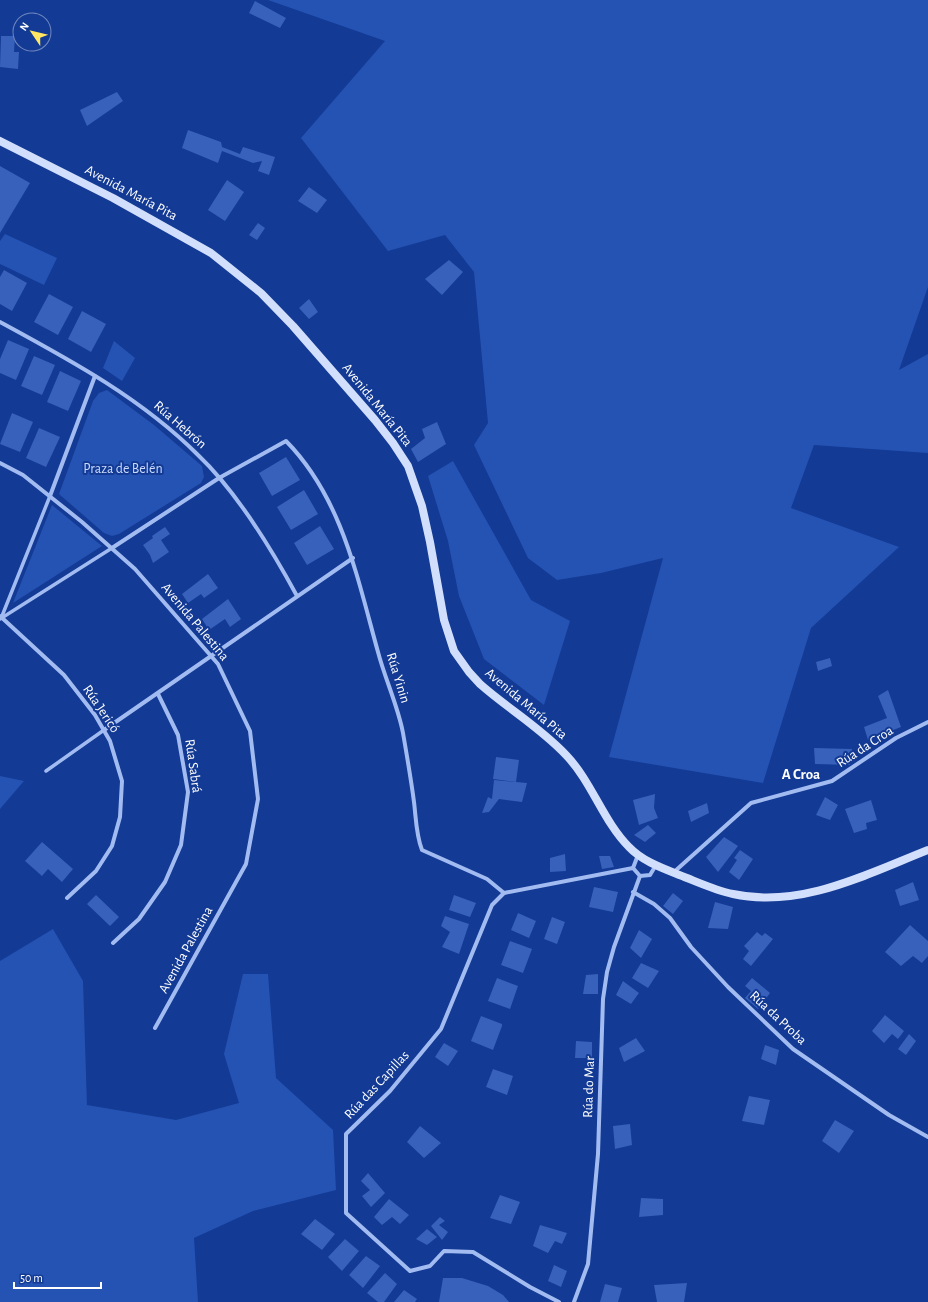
<svg xmlns="http://www.w3.org/2000/svg" width="928" height="1302" font-family="'Alegreya Sans',sans-serif">
<style>
.green{fill:#2553b3}
.building{fill:#3761bb}
.lines{fill:none;stroke-linecap:round;stroke-linejoin:round}
.pedestrian{stroke:#a2bcf2;stroke-width:3.5}
.minor{stroke:#a2bcf2;stroke-width:4}
.secondary{stroke:#d1defc;stroke-width:8}
.labels{text-anchor:middle;dominant-baseline:central;stroke-width:4;stroke-linejoin:round;paint-order:stroke}
.street-label{font-size:14px;fill:#fff;stroke:#133a94}
.park-label{font-size:14px;fill:#c9dafd;stroke:#133a94}
.neighbourhood-label{font-size:15px;font-weight:bold;fill:#fff;stroke:#133a94}
</style>
<rect width="100%" height="100%" fill="#133a94"/>
<g class="green">
<polygon points="268,0 928,0 928,287 899,370 928,354 928,453 814,445 791,508 899,547 811,628 763,783 609,757 663,558 601,573 557,580 528,558 474,445 488,423 474,272 445,235 388,251 301,138 385,41"/>
<polygon points="5,234 57,258 44,285 0,264 0,241"/>
<polygon points="114,341 135,358 122,381 103,368"/>
<polygon points="107,390 154,425 202,466 204,477 201,483 119,534 112,536 104,533 59,494 93,401 99,393"/>
<polygon points="453,461 531,600 570,621 544,705 484,659 459,596 448,541 428,476"/>
<polygon points="52,505 102,546 13,603"/>
<polygon points="0,776 24,781 0,809"/>
<polygon points="53,929 83,981 87,1105 176,1120 239,1103 224,1054 243,974 268,974 276,1078 333,1130 336,1190 253,1211 194,1238 198,1302 0,1302 0,961"/>
</g>
<g class="building">
<polygon points="255,1 286,18 280,28 249,13"/>
<polygon points="1,36 15,36 14,52 19,52 18,69 0,67"/>
<polygon points="117,92 123,101 87,126 80,110"/>
<polygon points="188,130 221,142 222,147 240,154 243,147 275,157 269,175 258,171 262,161 253,163 222,151 218,163 182,148"/>
<polygon points="0,166 30,183 0,233"/>
<polygon points="227,180 244,192 225,221 208,210"/>
<polygon points="309,187 327,200 317,213 298,201"/>
<polygon points="258,223 265,228 257,240 249,235"/>
<polygon points="449,260 463,272 442,295 425,279"/>
<polygon points="4,270 27,283 12,311 0,304 0,277"/>
<polygon points="49,294 73,307 58,335 34,322"/>
<polygon points="309,299 318,312 309,319 299,308"/>
<polygon points="82,311 106,324 91,352 68,339"/>
<polygon points="8,340 29,349 16,380 0,373 0,359"/>
<polygon points="34,356 55,365 42,395 21,386"/>
<polygon points="60,371 81,381 68,411 47,402"/>
<polygon points="12,413 33,422 20,452 0,444"/>
<polygon points="437,422 446,444 418,462 411,449 425,438 422,429"/>
<polygon points="39,428 60,437 46,467 26,458"/>
<polygon points="286,457 300,480 272,496 259,473"/>
<polygon points="304,490 318,514 291,530 277,507"/>
<polygon points="320,526 334,549 307,565 294,543"/>
<polygon points="165,527 170,534 161,540 169,552 153,563 150,555 143,545 153,538 152,536"/>
<polygon points="208,574 218,588 204,598 201,594 188,603 182,594"/>
<polygon points="228,599 241,619 230,627 225,619 209,630 202,619"/>
<polygon points="830,658 832,666 818,671 816,662"/>
<polygon points="888,690 901,727 868,740 864,727 887,718 878,696"/>
<polygon points="814,748 852,749 850,765 815,764"/>
<polygon points="496,757 519,760 516,782 493,779"/>
<polygon points="494,780 527,783 522,802 499,799 489,812 482,813 488,797 492,799"/>
<polygon points="655,794 654,808 658,818 639,825 633,800"/>
<polygon points="825,797 838,805 830,820 816,815"/>
<polygon points="871,800 877,820 866,823 867,829 854,833 845,809"/>
<polygon points="707,803 709,813 691,822 688,811"/>
<polygon points="648,825 656,833 645,842 634,835"/>
<polygon points="724,837 738,846 718,872 706,857"/>
<polygon points="42,842 73,869 62,882 48,869 42,876 25,861"/>
<polygon points="740,850 753,859 739,880 729,872 737,860 734,858"/>
<polygon points="565,854 566,871 550,872 550,858"/>
<polygon points="599,856 610,856 614,867 602,869"/>
<polygon points="913,882 919,900 900,906 895,890"/>
<polygon points="594,887 618,892 613,912 589,907"/>
<polygon points="673,893 683,901 673,914 663,906"/>
<polygon points="96,895 119,917 110,926 87,904"/>
<polygon points="454,895 476,903 470,917 449,910"/>
<polygon points="715,902 733,907 728,929 708,928"/>
<polygon points="518,913 536,921 529,938 511,930"/>
<polygon points="445,916 469,924 459,954 442,947 450,932 441,926"/>
<polygon points="552,917 565,922 557,944 544,939"/>
<polygon points="910,925 928,941 928,956 922,963 913,956 901,966 885,952"/>
<polygon points="639,930 652,939 641,958 630,948"/>
<polygon points="757,932 762,936 765,933 773,939 751,966 743,959 749,951 744,946"/>
<polygon points="510,941 532,949 523,973 501,965"/>
<polygon points="641,963 659,971 648,988 632,978"/>
<polygon points="598,974 598,994 583,994 586,975"/>
<polygon points="497,978 518,986 510,1009 488,1001"/>
<polygon points="752,978 770,993 758,1009 745,998 751,991 745,986"/>
<polygon points="623,981 639,993 631,1004 616,995"/>
<polygon points="885,1015 904,1031 898,1039 892,1034 884,1043 872,1031"/>
<polygon points="481,1016 502,1024 502,1026 493,1050 471,1041"/>
<polygon points="909,1034 916,1041 906,1055 898,1049"/>
<polygon points="636,1038 645,1051 624,1062 619,1048"/>
<polygon points="576,1041 592,1042 592,1058 575,1058"/>
<polygon points="444,1043 458,1051 448,1066 435,1057"/>
<polygon points="765,1045 779,1050 776,1065 761,1059"/>
<polygon points="493,1069 513,1076 507,1095 486,1087"/>
<polygon points="749,1096 770,1100 764,1125 742,1121"/>
<polygon points="835,1120 854,1131 839,1153 822,1141"/>
<polygon points="630,1124 632,1145 615,1149 613,1126"/>
<polygon points="420,1126 441,1143 424,1158 407,1142"/>
<polygon points="368,1173 385,1193 371,1207 362,1196 370,1190 361,1181"/>
<polygon points="500,1195 520,1202 511,1224 490,1218"/>
<polygon points="641,1198 663,1199 663,1215 639,1217"/>
<polygon points="389,1199 409,1215 400,1224 392,1217 382,1225 374,1217"/>
<polygon points="440,1217 445,1221 439,1225 448,1232 442,1240 431,1226"/>
<polygon points="315,1219 335,1234 322,1250 301,1234"/>
<polygon points="540,1225 567,1233 562,1244 555,1241 548,1253 533,1246"/>
<polygon points="427,1229 437,1237 427,1245 416,1239"/>
<polygon points="345,1239 359,1251 342,1271 328,1257"/>
<polygon points="366,1256 380,1266 363,1288 349,1275"/>
<polygon points="554,1265 567,1271 561,1287 548,1281"/>
<polygon points="385,1273 397,1284 384,1302 378,1302 367,1293"/>
<polygon points="443,1278 462,1278 488,1286 503,1295 509,1302 439,1302"/>
<polygon points="687,1283 684,1302 657,1302 654,1285"/>
<polygon points="605,1284 622,1288 618,1302 600,1302"/>
<polygon points="404,1290 417,1299 415,1302 394,1302"/>
</g>
<g class="lines">
<g class="pedestrian">
<polyline points="2,616 50,496"/>
<polyline points="0,619 112,548"/>
<polyline points="46,771 104,730"/>
</g>
<g class="minor">
<path d="M0,322C70,360 141,398 198,455C238,493 271,548 297,596"/>
<polyline points="0,463 23,475 82,522 135,569 218,664 250,731 258,799 246,864 155,1028"/>
<polyline points="50,496 95,376"/>
<path d="M112,548L219,478L286,441C342,498 357,577 378,652C385,679 398,706 403,733C407,756 411,779 414,802C416,818 416,835 422,850L487,879L504,893"/>
<polyline points="0,616 64,675 95,715 110,741 122,781 120,817 112,846 96,871 67,898"/>
<polyline points="104,730 353,558"/>
<polyline points="638,855 633,868 640,876 650,875 656,865"/>
<polyline points="674,872 751,803 832,781 896,738 928,722"/>
<polyline points="633,892 654,904 670,918 691,947 728,987 793,1049 889,1115 928,1137"/>
<polyline points="113,943 139,919 165,882 181,845 188,792 178,735 158,694"/>
<polyline points="559,1302 530,1287 473,1252 444,1251 430,1266 410,1271 346,1213 346,1134 390,1091 441,1029 492,905 504,893 633,868"/>
<polyline points="574,1302 588,1264 598,1154 603,999 607,972 614,947 640,876"/>
</g>
<path class="secondary" d="M0,141L113,198L211,253L261,293L293,326L375,420L393,443L408,466L422,506L430,542L444,620L454,651L469,672L480,684C507,708 541,728 566,755C592,782 603,821 629,847C644,863 668,870 687,878C702,884 718,891 733,894C801,909 867,874 928,850"/>
</g>
<g class="labels">
<g class="street-label">
<text transform="translate(131 193) rotate(28)">Avenida María Pita</text>
<text transform="translate(377 405) rotate(51)">Avenida María Pita</text>
<text transform="translate(180 425) rotate(41)">Rúa Hebrón</text>
<text transform="translate(195 622) rotate(50)">Avenida Palestina</text>
<text transform="translate(398 678) rotate(73)">Rúa Yinin</text>
<text transform="translate(526 704) rotate(40)">Avenida María Pita</text>
<text transform="translate(101 709) rotate(56)">Rúa Jericó</text>
<text transform="translate(865 747) rotate(-33)">Rúa da Croa</text>
<text transform="translate(193 766) rotate(82)">Rúa Sabrá</text>
<text transform="translate(186 950) rotate(-61)">Avenida Palestina</text>
<text transform="translate(778 1018) rotate(43)">Rúa da Proba</text>
<text transform="translate(377 1085) rotate(-47)">Rúa das Capillas</text>
<text transform="translate(589 1087) rotate(-88)">Rúa do Mar</text>
</g>
<g class="park-label">
<text x="123" y="469">Praza de Belén</text>
</g>
<g class="neighbourhood-label">
<text x="801" y="774">A Croa</text>
</g>
</g>
<g transform="translate(32 32) rotate(305)"><circle r="19" fill="#133a94" stroke="#7189bf"/>
<path d="M0-3L7 15L0 10L-7 15Z" fill="#ffe763"/>
<text y="-6" font-size="11" font-weight="bold" text-anchor="middle" fill="#ffffff">N</text>
</g>
<path d="M14 1282v6h87v-6" fill="none" stroke="#ffffff" stroke-width="2"/>
<text x="20" y="1282" font-size="12" fill="#ffffff" stroke="#133a94" stroke-width="3" paint-order="stroke">50 m</text>
</svg>
